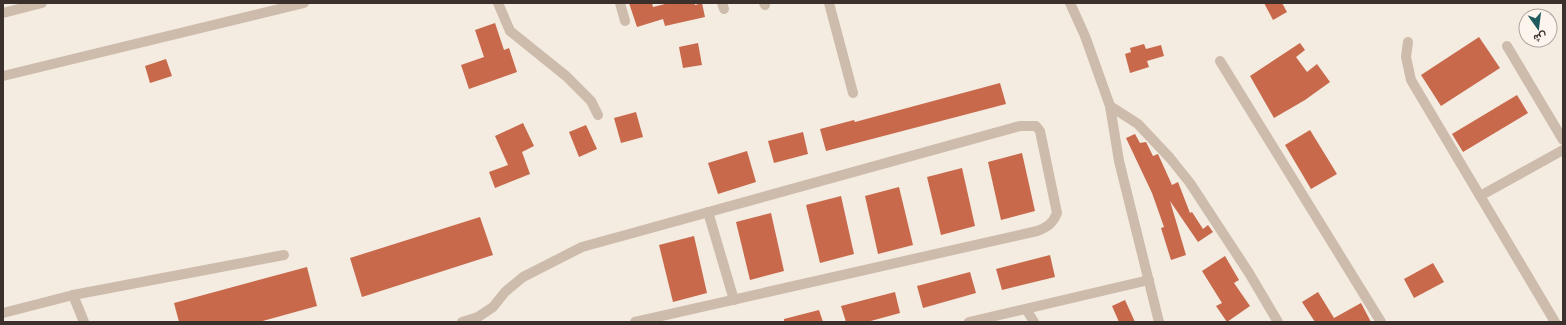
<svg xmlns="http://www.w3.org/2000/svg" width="1566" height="325" font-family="Karla,Vazirmatn,sans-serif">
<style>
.building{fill:#c8694b}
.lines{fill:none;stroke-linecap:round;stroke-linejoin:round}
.minor{stroke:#cdbbac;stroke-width:10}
</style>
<rect width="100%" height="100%" fill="#f4ebe1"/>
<g class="building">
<polygon points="629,3 652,3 653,7 669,3 694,3 695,5 702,3 705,17 665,26 663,19 637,27"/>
<polygon points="1264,3 1282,3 1287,12 1273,20"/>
<polygon points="495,23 504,50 509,48 517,72 469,89 461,65 484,57 475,30"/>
<polygon points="1479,37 1500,68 1441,106 1421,75"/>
<polygon points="698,43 702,65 683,68 679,47"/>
<polygon points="1300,43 1305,50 1296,57 1307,72 1317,64 1330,82 1305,100 1274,118 1250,76"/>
<polygon points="1144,44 1146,49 1161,45 1164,56 1147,61 1149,67 1130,73 1125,54 1131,52 1130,48"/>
<polygon points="166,59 172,76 150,83 145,66"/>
<polygon points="1000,83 1006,104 826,151 820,129 854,120 855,122"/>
<polygon points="1517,95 1528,113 1463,152 1452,134"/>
<polygon points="636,112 643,137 621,143 614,118"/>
<polygon points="523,123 534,146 522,152 530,174 495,188 489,172 508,165 495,136"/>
<polygon points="586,125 597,149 579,157 569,132"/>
<polygon points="1310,130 1337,174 1311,189 1285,145"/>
<polygon points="803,132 808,154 774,163 768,141"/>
<polygon points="1135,134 1140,143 1146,142 1153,156 1158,154 1172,185 1178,182 1190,213 1192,212 1203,229 1208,225 1213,232 1198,242 1170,201 1186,255 1171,260 1161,228 1164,227 1152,193 1126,138"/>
<polygon points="747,151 756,182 718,194 708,163"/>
<polygon points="1022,153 1035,211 1001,220 988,162"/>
<polygon points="962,168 975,226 941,235 927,177"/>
<polygon points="899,187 913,245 878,254 865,196"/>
<polygon points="841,196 854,254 820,263 806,205"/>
<polygon points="771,213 784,271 750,280 736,222"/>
<polygon points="480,217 493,255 362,297 350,258"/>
<polygon points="694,236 707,293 673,302 659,245"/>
<polygon points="1050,255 1055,277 1002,290 996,269"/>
<polygon points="1225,256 1239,280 1234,283 1250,306 1227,322 1216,306 1222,303 1202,271"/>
<polygon points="1433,263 1444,282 1414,298 1404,279"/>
<polygon points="307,267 317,306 259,322 179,322 174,303"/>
<polygon points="970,272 976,293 923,308 917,286"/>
<polygon points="895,292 900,313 867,322 846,322 841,306"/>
<polygon points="1318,292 1334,318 1361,303 1371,322 1315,322 1302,302"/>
<polygon points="1125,300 1135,322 1119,322 1112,306"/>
<polygon points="819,310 823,322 784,322 784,319"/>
</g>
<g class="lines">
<g class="minor">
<polyline points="498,3 510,31 566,76 591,101 598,115"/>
<polyline points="620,3 625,21"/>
<polyline points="722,3 724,9"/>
<polyline points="764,3 765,5"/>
<polyline points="829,3 853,93"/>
<polyline points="1070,3 1085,36 1110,106 1119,161 1159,322"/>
<polyline points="3,13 42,3"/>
<polyline points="1408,42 1406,57 1411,80 1555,322"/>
<polyline points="1507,46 1563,140"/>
<polyline points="1220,61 1381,322"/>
<polyline points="3,76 304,3"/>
<polyline points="1110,106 1138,124 1170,158 1190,183 1249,273 1278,322"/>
<polyline points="1480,196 1563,150"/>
<polyline points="708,212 734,300"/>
<polyline points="73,295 84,322"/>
<polyline points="1026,309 1034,322"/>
<polyline points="3,313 73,295 284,255"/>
<path d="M462,322L478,317L493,307L505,292L523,277L582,247L1020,126H1036L1040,131L1057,213C1053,223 1048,227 1037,231L635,322"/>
<polyline points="969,322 1149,280"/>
</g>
</g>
<rect width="1566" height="325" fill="none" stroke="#3b302b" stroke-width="8"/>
<g transform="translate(1538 28) rotate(166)"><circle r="19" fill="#fbf5ee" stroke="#aea6a0"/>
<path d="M0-3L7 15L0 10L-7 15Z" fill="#1f5a5e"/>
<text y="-6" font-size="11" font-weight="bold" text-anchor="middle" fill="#3b302b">ش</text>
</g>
</svg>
